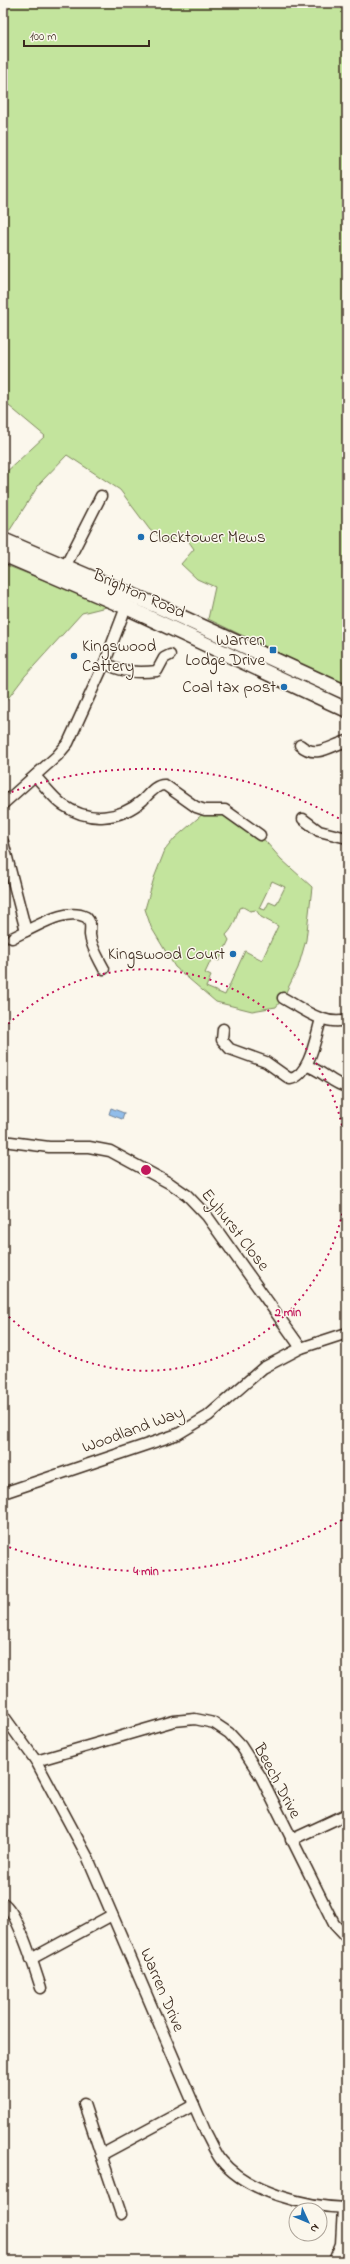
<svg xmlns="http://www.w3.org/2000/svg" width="350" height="2264" font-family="'Indie Flower',sans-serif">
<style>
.green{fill:#c3e49d;stroke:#7f875e;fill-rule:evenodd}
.water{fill:#91bdea;stroke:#6f8298}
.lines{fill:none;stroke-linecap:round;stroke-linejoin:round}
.minor-casing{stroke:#3b2a1e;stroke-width:13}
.highway-casing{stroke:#3b2a1e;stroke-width:17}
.minor{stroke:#fbf7ec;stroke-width:10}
.highway{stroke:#fbf7ec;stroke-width:14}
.ring{fill:none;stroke:#c2185b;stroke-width:2;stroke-dasharray:2 4}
.poi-dot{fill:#1f6fb2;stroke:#fbf7ec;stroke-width:1.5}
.labels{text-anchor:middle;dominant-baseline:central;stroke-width:3;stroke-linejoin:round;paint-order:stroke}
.poi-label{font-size:17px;fill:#3b2a1e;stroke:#fbf7ec;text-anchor:end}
.street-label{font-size:17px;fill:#3b2a1e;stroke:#fbf7ec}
.centre{fill:#c2185b;stroke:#fbf7ec;stroke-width:2}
.ring-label{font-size:12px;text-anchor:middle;font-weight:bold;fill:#c2185b;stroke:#fbf7ec;stroke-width:3;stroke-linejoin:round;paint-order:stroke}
</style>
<rect width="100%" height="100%" fill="#fbf7ec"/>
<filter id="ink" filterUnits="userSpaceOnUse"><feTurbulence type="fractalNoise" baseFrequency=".025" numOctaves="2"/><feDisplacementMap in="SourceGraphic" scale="8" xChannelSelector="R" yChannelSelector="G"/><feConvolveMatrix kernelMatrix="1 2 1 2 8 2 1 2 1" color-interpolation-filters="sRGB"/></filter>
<g filter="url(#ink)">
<g class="green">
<polygon points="3,3 347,3 347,686 208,619 215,587 197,579 181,564 194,549 182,532 168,543 150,530 120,490 67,455 40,483 8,533 3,531 3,475 45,436 3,401"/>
<polygon points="3,564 110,606 82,613 25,676 3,705"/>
<path d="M214,808L260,835L281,859L312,887L306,940L298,968L283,998L276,1007L252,1011L216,1002L175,967L151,927L145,909L154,878L165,850L175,838L205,812ZM272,881L285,887L276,905L269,902L265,910L259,908ZM243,907L250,911L256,910L261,917L278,926L262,960L245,951L225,995L206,987L211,976L205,973L212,958L219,961L229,940L226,935C234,927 236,918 239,908Z"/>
</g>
<polygon class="water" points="111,1108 124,1113 122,1119 109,1114"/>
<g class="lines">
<defs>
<g id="minor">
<polyline points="65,567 101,496"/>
<path d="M105,662C119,673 140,673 157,671L164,658L170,655"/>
<path d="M300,745C316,759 330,746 347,741"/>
<path d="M35,776C44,785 53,798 63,805C89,823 120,820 143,800C149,794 156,784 165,785L196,807L205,810H225L260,835"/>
<polyline points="3,804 57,756 68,743 105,662 126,607"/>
<polyline points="303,819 319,831 347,838"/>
<path d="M3,842L26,931C43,923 67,908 86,917C92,923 90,928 90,935C91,947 99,959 104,969"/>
<polyline points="12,938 26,931"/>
<path d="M283,998C303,1009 323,1026 347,1020"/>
<path d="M223,1029L222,1040L230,1049L266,1062L290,1079C310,1076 316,1035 321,1019"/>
<path d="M307,1066C322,1070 332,1084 347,1087"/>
<polyline points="3,1141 49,1147 89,1147 110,1151 171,1184 187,1195 207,1216 301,1348"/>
<polyline points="3,1493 178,1434 208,1416 263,1368 301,1348 347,1333"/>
<path d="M3,1715L36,1761L87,1856L206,2133C211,2142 215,2152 221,2160C246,2192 308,2207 347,2208"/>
<polyline points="36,1761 174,1721 195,1719 214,1723 229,1733 241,1746 261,1777 334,1924 347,1938"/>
<polyline points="291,1840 347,1814"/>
<path d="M3,1903C18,1912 35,1970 41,1988"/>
<polyline points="31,1959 112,1915"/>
<polyline points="84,2104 121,2214"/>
<polyline points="101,2155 194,2105"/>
<polyline points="334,2261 341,2244 343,2208"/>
</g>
<g id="highway">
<polyline points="3,540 155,605 347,693"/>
<polyline points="3,554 126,607 347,710"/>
</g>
</defs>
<use href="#minor" class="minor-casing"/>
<use href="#highway" class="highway-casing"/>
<use href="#minor" class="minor"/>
<use href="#highway" class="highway"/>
</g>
</g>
<g class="ring">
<path d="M347 1172A201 201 0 0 1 4 1312M4 1028A201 201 0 0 1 347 1168"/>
<path d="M347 1517A401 401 0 0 1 6 1546M6 794A401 401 0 0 1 347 823"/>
</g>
<g class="poi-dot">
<circle cx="141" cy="537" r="4"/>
<rect x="269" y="646" width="8" height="8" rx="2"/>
<circle cx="74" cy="656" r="4"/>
<circle cx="284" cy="687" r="4"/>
<circle cx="233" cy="954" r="4"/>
</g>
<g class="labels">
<g class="poi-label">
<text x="149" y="537" text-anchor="start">Clocktower Mews</text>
<text x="265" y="640">Warren<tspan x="265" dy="20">Lodge Drive</tspan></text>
<text x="82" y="646" text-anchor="start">Kingswood<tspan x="82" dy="20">Cattery</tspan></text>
<text x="276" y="687">Coal tax post</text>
<text x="225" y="954">Kingswood Court</text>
</g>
<g class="street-label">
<text transform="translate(139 594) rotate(24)">Brighton Road</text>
<text transform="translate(235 1230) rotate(52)">Eyhurst Close</text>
<text transform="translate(133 1430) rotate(-20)">Woodland Way</text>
<text transform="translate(277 1781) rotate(62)">Beech Drive</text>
<text transform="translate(162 1990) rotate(67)">Warren Drive</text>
</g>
</g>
<circle cx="146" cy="1170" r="6" class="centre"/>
<g class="ring-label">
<text x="288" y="1316">2 min</text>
<text x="146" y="1575">4 min</text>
</g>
<rect width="350" height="2264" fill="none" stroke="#fbf7ec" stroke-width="16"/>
<rect x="8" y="8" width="334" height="2248" fill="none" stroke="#3b2a1e" stroke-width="1.5" filter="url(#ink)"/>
<g transform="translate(308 2222) rotate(134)"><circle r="19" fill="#fbf7ec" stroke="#aea59a"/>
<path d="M0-3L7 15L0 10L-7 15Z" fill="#1f6fb2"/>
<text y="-6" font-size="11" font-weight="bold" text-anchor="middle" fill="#3b2a1e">N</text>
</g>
<path d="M24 40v6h125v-6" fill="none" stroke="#3b2a1e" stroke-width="2"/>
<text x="30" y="40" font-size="12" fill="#3b2a1e" stroke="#fbf7ec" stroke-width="3" paint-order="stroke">100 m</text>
</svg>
